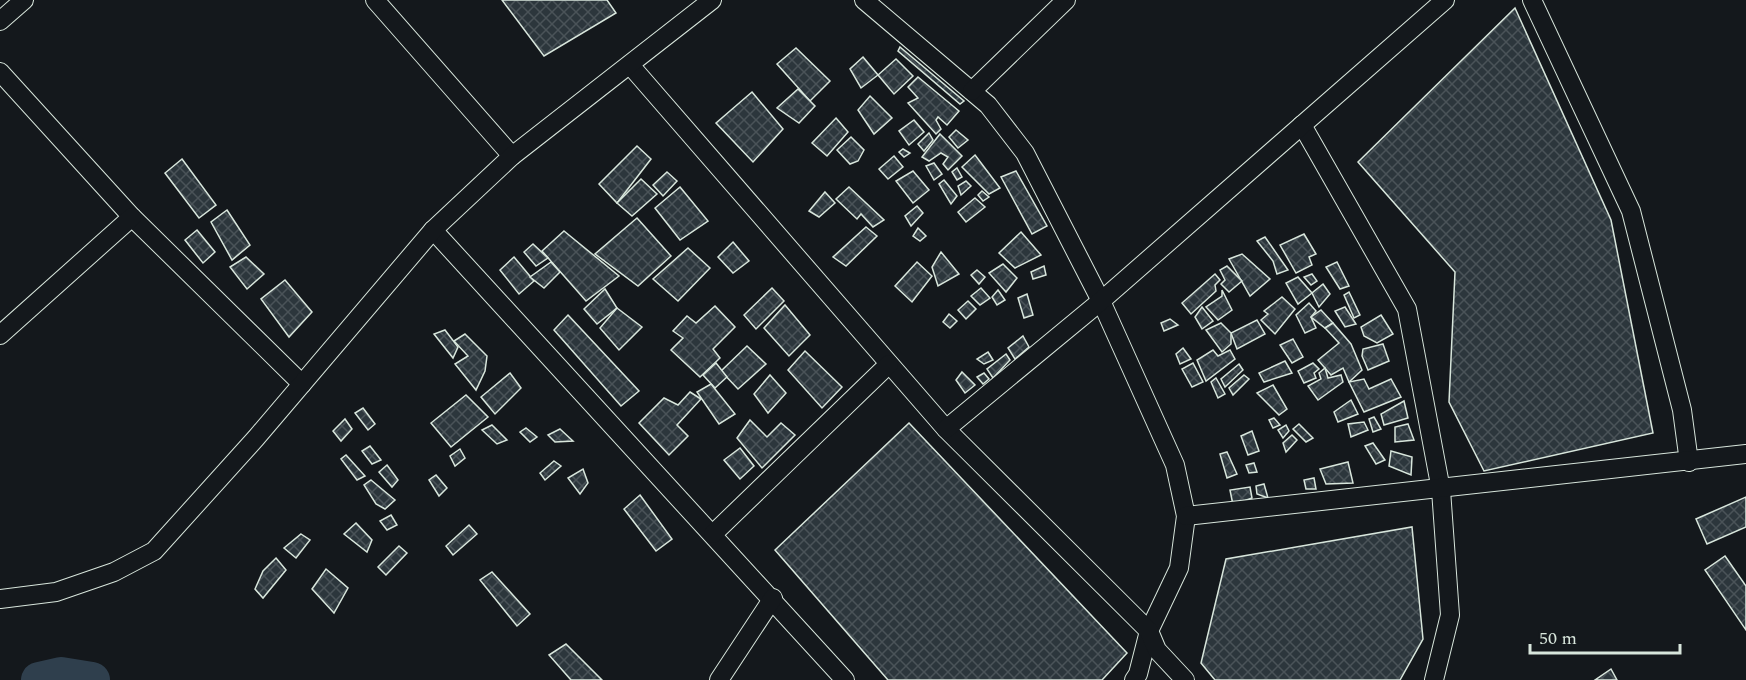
<svg xmlns="http://www.w3.org/2000/svg" width="1746" height="680" font-family="Spectral,serif">
<style>
.lines{fill:none;stroke-linecap:round;stroke-linejoin:round}
.river{stroke:#2f3f4d;stroke-width:36}
.building{fill:url(#building-cross-hatch);stroke:#d8e6dc;stroke-width:1.5}
.street-casing{stroke:#d8e6dc;stroke-width:20}
.street{stroke:#14181c;stroke-width:18}
</style>
<defs>
<pattern id="building-cross-hatch" width="8" height="8" patternUnits="userSpaceOnUse" patternTransform="scale(1.5)"><rect width="8" height="8" fill="#2c363c"/><path d="M0 0l8 8M0 8l8-8" fill="none" stroke="#4a5358"/></pattern>
</defs>
<rect width="100%" height="100%" fill="#14181c"/>
<g class="lines">
<polyline class="river" points="39,680 61,675 92,680"/>
</g>
<g class="building">
<polygon points="502,0 607,0 616,13 544,56"/>
<polygon points="1515,8 1611,220 1653,433 1484,471 1449,402 1455,272 1358,162"/>
<polygon points="900,47 964,101 960,104 898,51"/>
<polygon points="796,48 830,81 810,101 777,64"/>
<polygon points="863,57 878,75 861,88 850,69"/>
<polygon points="896,59 913,76 894,94 878,75"/>
<polygon points="918,77 959,111 947,125 938,117 936,120 941,129 936,134 908,103 918,98 908,87"/>
<polygon points="798,89 815,106 799,123 777,108"/>
<polygon points="752,92 783,129 753,162 716,123"/>
<polygon points="870,96 892,118 874,134 858,110"/>
<polygon points="836,118 848,132 827,156 812,143"/>
<polygon points="914,120 924,132 909,145 899,131"/>
<polygon points="956,130 968,140 958,148 949,137"/>
<polygon points="929,133 933,140 924,151 918,144"/>
<polygon points="940,134 962,156 948,170 943,164 948,157 941,153 929,161 922,157"/>
<polygon points="851,137 864,150 858,161 850,164 837,150"/>
<polygon points="637,146 651,159 617,203 599,184"/>
<polygon points="903,149 910,153 904,157 899,152"/>
<polygon points="975,155 1000,188 989,194 962,167"/>
<polygon points="894,156 903,167 888,179 879,169"/>
<polygon points="182,159 216,205 199,218 165,173"/>
<polygon points="934,163 942,174 934,180 926,166"/>
<polygon points="957,168 962,177 957,180 952,172"/>
<polygon points="913,171 929,190 913,203 896,181"/>
<polygon points="1016,171 1047,226 1032,234 1001,177"/>
<polygon points="667,172 677,181 663,196 653,185"/>
<polygon points="641,179 657,194 632,216 617,203"/>
<polygon points="944,180 957,196 951,204 939,184"/>
<polygon points="966,181 971,186 961,195 958,186"/>
<polygon points="680,187 708,221 680,240 655,208"/>
<polygon points="849,187 884,220 873,227 861,214 857,219 836,199"/>
<polygon points="982,191 989,197 983,201 978,195"/>
<polygon points="825,192 835,203 819,217 809,211"/>
<polygon points="975,198 985,207 966,222 958,212"/>
<polygon points="917,206 923,213 911,226 905,216"/>
<polygon points="227,210 250,245 232,260 211,222"/>
<polygon points="637,218 671,256 638,286 595,254"/>
<polygon points="866,227 877,236 846,266 833,257"/>
<polygon points="918,228 926,236 920,241 913,236"/>
<polygon points="197,230 215,252 203,263 185,240"/>
<polygon points="564,231 619,276 586,301 542,251"/>
<polygon points="1021,232 1041,255 1015,268 999,253"/>
<polygon points="1304,234 1316,254 1309,257 1312,265 1296,273 1280,245"/>
<polygon points="1265,237 1288,270 1277,274 1273,261 1257,241"/>
<polygon points="733,242 749,261 733,273 718,257"/>
<polygon points="533,244 548,258 536,266 524,252"/>
<polygon points="688,248 710,268 678,301 653,279"/>
<polygon points="941,252 959,274 938,286 932,267"/>
<polygon points="1242,254 1270,279 1250,296 1229,259"/>
<polygon points="246,257 264,274 247,289 230,267"/>
<polygon points="514,257 534,281 519,294 500,270"/>
<polygon points="551,262 560,272 544,288 530,277"/>
<polygon points="917,262 932,276 912,302 895,286"/>
<polygon points="1337,262 1349,286 1340,289 1326,267"/>
<polygon points="1003,264 1017,278 1006,292 989,273"/>
<polygon points="1044,266 1046,275 1033,279 1031,272"/>
<polygon points="1227,266 1242,281 1229,292 1221,284 1225,280 1220,270"/>
<polygon points="977,270 985,277 979,284 971,275"/>
<polygon points="1215,274 1220,280 1215,285 1216,291 1191,314 1182,303"/>
<polygon points="1312,274 1317,281 1311,285 1304,277"/>
<polygon points="1298,277 1312,293 1298,304 1286,283"/>
<polygon points="285,280 312,312 289,337 261,299"/>
<polygon points="1323,284 1330,294 1319,307 1312,293"/>
<polygon points="772,288 784,301 756,329 744,315"/>
<polygon points="981,288 990,298 980,305 971,296"/>
<polygon points="605,289 617,308 597,324 584,309"/>
<polygon points="998,290 1005,300 997,305 992,297"/>
<polygon points="1222,290 1232,310 1218,320 1206,307 1222,296"/>
<polygon points="1349,292 1360,315 1354,318 1344,295"/>
<polygon points="1027,294 1033,315 1024,318 1018,298"/>
<polygon points="1282,297 1295,309 1275,334 1261,320 1268,314 1264,311"/>
<polygon points="968,301 976,309 966,319 958,310"/>
<polygon points="1309,303 1316,311 1311,317 1316,328 1305,333 1296,315"/>
<polygon points="785,305 810,335 789,356 764,328"/>
<polygon points="715,306 735,327 713,349 720,358 700,377 671,350 683,338 673,331 687,316 696,323"/>
<polygon points="1202,307 1213,321 1202,329 1195,317"/>
<polygon points="1345,307 1356,324 1345,327 1335,311"/>
<polygon points="617,308 642,327 619,350 600,328"/>
<polygon points="1321,310 1333,323 1325,328 1311,317"/>
<polygon points="949,314 957,321 950,328 943,322"/>
<polygon points="568,315 639,391 621,406 554,330"/>
<polygon points="1381,315 1393,334 1377,343 1364,336 1361,327"/>
<polygon points="1170,319 1178,325 1164,331 1161,323"/>
<polygon points="1257,320 1265,334 1237,349 1231,333"/>
<polygon points="1221,323 1231,333 1231,344 1222,352 1206,330"/>
<polygon points="1333,323 1351,344 1362,370 1349,382 1343,368 1331,375 1318,360 1339,343 1325,328"/>
<polygon points="445,330 458,347 453,358 434,334"/>
<polygon points="465,334 487,356 485,371 476,390 455,364 468,356 454,341"/>
<polygon points="1023,336 1029,347 1015,359 1008,348"/>
<polygon points="1293,339 1303,357 1292,363 1280,345"/>
<polygon points="1383,344 1389,361 1368,370 1362,356 1363,349"/>
<polygon points="747,346 766,364 738,389 721,371"/>
<polygon points="1183,348 1191,359 1180,364 1176,354"/>
<polygon points="1213,350 1218,356 1230,350 1235,359 1206,381 1197,360"/>
<polygon points="805,351 842,387 822,408 788,370"/>
<polygon points="988,352 993,360 984,364 977,359"/>
<polygon points="1006,354 1010,360 993,378 987,369"/>
<polygon points="1285,361 1292,373 1264,382 1259,373"/>
<polygon points="716,363 727,377 715,388 703,375"/>
<polygon points="1193,363 1203,382 1192,387 1182,369"/>
<polygon points="1313,363 1319,369 1314,373 1316,378 1304,383 1298,371"/>
<polygon points="1239,364 1243,370 1225,387 1221,379"/>
<polygon points="1325,368 1328,378 1341,375 1343,382 1318,400 1308,386 1321,379 1319,373"/>
<polygon points="962,372 975,385 965,393 956,380"/>
<polygon points="510,373 521,388 495,414 481,397"/>
<polygon points="984,373 989,379 983,384 977,377"/>
<polygon points="770,375 786,393 768,413 754,394"/>
<polygon points="1244,375 1249,379 1233,395 1229,388"/>
<polygon points="1216,378 1225,394 1218,398 1211,382"/>
<polygon points="1364,379 1369,389 1391,379 1401,397 1364,412 1349,382"/>
<polygon points="711,384 735,414 719,424 697,392"/>
<polygon points="1273,385 1287,409 1279,415 1257,393"/>
<polygon points="690,392 701,399 677,425 688,436 669,455 639,423 664,398 678,405"/>
<polygon points="466,395 488,417 451,447 431,423"/>
<polygon points="1351,400 1358,414 1338,422 1334,412"/>
<polygon points="1404,401 1408,418 1384,425 1381,414"/>
<polygon points="363,408 375,424 368,430 355,413"/>
<polygon points="1374,417 1381,429 1373,432 1369,419"/>
<polygon points="1274,418 1280,425 1273,428 1269,420"/>
<polygon points="345,419 352,429 341,441 333,431"/>
<polygon points="750,420 767,437 781,423 795,435 762,468 737,438"/>
<polygon points="1364,422 1368,430 1351,437 1348,424"/>
<polygon points="909,423 1127,653 1102,680 888,680 775,550"/>
<polygon points="1299,424 1313,438 1306,442 1293,429"/>
<polygon points="1408,424 1414,440 1395,442 1395,427"/>
<polygon points="492,425 507,440 497,444 482,430"/>
<polygon points="1286,425 1289,431 1283,438 1278,430"/>
<polygon points="526,428 537,437 530,442 520,432"/>
<polygon points="560,429 573,441 555,442 548,435"/>
<polygon points="1252,431 1259,451 1248,455 1241,436"/>
<polygon points="1292,435 1297,440 1286,452 1283,443"/>
<polygon points="1373,443 1385,460 1376,464 1365,446"/>
<polygon points="370,446 381,460 372,464 362,451"/>
<polygon points="740,448 754,466 740,479 724,460"/>
<polygon points="460,449 465,458 455,466 450,456"/>
<polygon points="1391,451 1412,457 1411,475 1389,466"/>
<polygon points="1227,452 1237,474 1227,478 1220,454"/>
<polygon points="346,455 365,476 357,480 341,459"/>
<polygon points="554,461 561,466 545,480 540,473"/>
<polygon points="1348,462 1353,483 1326,484 1320,469"/>
<polygon points="1254,463 1257,472 1249,473 1246,465"/>
<polygon points="387,465 398,480 392,487 379,472"/>
<polygon points="583,469 588,483 580,494 568,478"/>
<polygon points="436,475 447,488 439,496 429,480"/>
<polygon points="1314,478 1316,489 1306,489 1304,480"/>
<polygon points="371,480 395,500 385,509 376,504 364,485"/>
<polygon points="1264,484 1268,498 1257,494 1256,486"/>
<polygon points="1250,487 1252,498 1233,505 1230,490"/>
<polygon points="640,495 672,539 656,551 624,509"/>
<polygon points="1746,497 1746,527 1707,544 1696,519"/>
<polygon points="391,515 397,525 387,530 380,521"/>
<polygon points="356,523 372,540 367,552 344,534"/>
<polygon points="469,525 477,534 453,555 446,546"/>
<polygon points="1412,527 1423,639 1400,680 1215,680 1201,663 1226,559"/>
<polygon points="301,534 310,540 296,558 284,548"/>
<polygon points="399,546 407,553 386,575 378,567"/>
<polygon points="1725,556 1746,586 1746,630 1705,570"/>
<polygon points="276,558 286,570 263,598 255,589 263,571"/>
<polygon points="326,569 348,588 334,613 312,589"/>
<polygon points="492,572 530,614 517,626 480,580"/>
<polygon points="566,644 602,680 571,680 549,655"/>
<polygon points="1611,669 1617,680 1595,680"/>
</g>
<g class="lines">
<defs>
<g id="street">
<polyline points="375,0 512,156"/>
<polyline points="864,0 988,105 1025,153 1101,301 1175,465 1186,516 1179,568 1149,631 1138,674 1134,680"/>
<polyline points="1532,0 1631,211 1682,410 1689,462"/>
<polyline points="0,21 24,0"/>
<polyline points="630,65 946,429 1149,631 1157,650 1185,680"/>
<polyline points="0,72 132,217 302,384"/>
<polyline points="972,91 1066,0"/>
<polyline points="1302,125 1407,309 1441,490 1450,615 1434,680"/>
<polyline points="433,230 845,680"/>
<polyline points="0,335 132,217"/>
<polyline points="946,429 1101,301 1445,0"/>
<polyline points="1186,516 1746,454"/>
<polyline points="713,534 889,364"/>
<polyline points="0,599 56,592 114,572 154,551 256,438 433,230 512,156 712,0"/>
<polyline points="719,680 773,598"/>
</g>
</defs>
<use href="#street" class="street-casing"/>
<use href="#street" class="street"/>
</g>
<path d="M1530 644v9h150v-9" fill="none" stroke="#d8e6dc" stroke-width="3"/>
<text x="1539" y="644" font-size="18" fill="#d8e6dc" stroke="#14181c" stroke-width="4.5" paint-order="stroke">50 m</text>
</svg>
